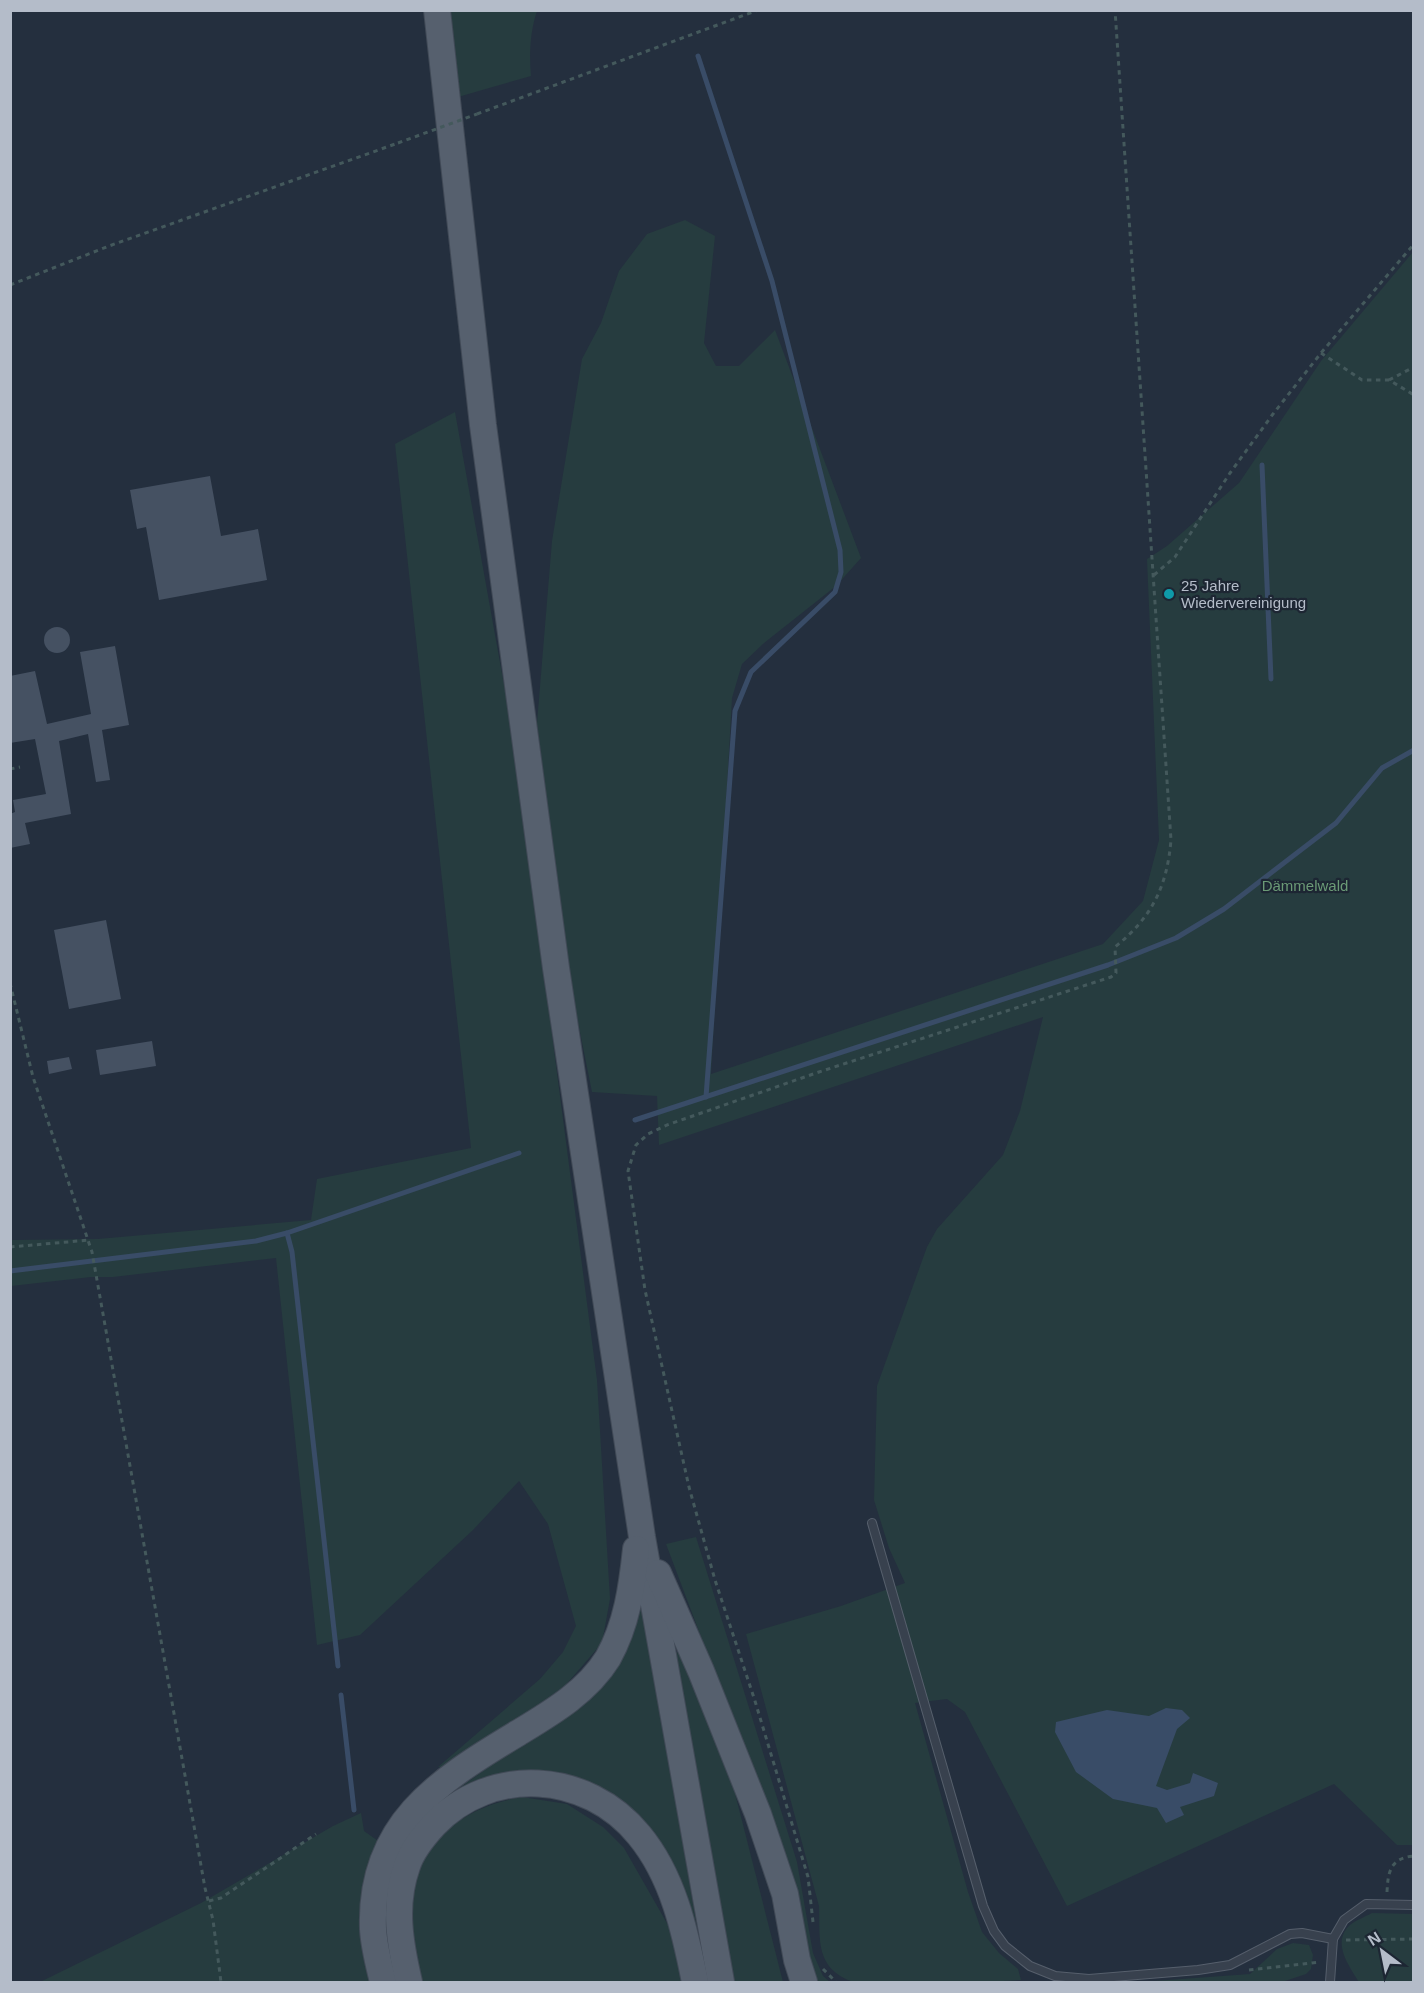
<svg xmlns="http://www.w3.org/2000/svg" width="1424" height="1993" font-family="Helvetica,sans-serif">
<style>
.green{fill:#263c3f}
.water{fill:#394c67}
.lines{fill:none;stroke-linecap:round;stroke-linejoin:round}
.stream{stroke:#394c67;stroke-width:5}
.building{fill:#455162}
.service-casing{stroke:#565f6c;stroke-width:10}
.primary-casing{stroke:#414a57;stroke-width:28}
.path{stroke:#44595c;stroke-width:3;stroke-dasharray:4.5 4.5;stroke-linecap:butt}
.service{stroke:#38414e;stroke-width:8}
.primary{stroke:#56606e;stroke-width:26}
.path-bridge{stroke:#44595c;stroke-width:3;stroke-dasharray:4.5 4.5;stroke-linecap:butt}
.culture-dot{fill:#0f9aa8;stroke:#1d2633;stroke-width:2}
.labels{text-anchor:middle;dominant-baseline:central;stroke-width:4.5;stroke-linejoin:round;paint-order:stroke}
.poi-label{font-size:15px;fill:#b4bcc9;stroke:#1d2633;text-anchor:start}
.park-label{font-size:15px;fill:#6b9a76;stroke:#1d2633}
</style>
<rect width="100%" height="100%" fill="#242f3e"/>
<g class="green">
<path d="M451,11H537C530,32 529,54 531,76L458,97Z"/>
<path d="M685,220L715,236L704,343L716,366H739L775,330L861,558L836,586L764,643L742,664L732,698L711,1074L1103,944L1143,901L1159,840L1147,559L1167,546L1239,483L1321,361L1413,252V1845H1397L1334,1784L1067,1906L965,1712L947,1699L915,1703L968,1892L982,1932L999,1953L1018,1969L1021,1980L984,1982H853C815,1968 820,1941 819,1906L746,1634L841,1606L905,1583L889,1548L874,1500L877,1386L927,1247L937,1229L1003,1155L1020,1111L1043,1017L659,1145L657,1096L592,1092L569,977L537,723L552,541L582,359L601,323L619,271L647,234Z"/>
<polygon points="455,412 513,735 597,1380 610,1599 602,1643 564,1687 491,1738 455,1767 438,1767 540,1679 563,1652 576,1626 548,1524 519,1481 473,1530 360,1635 317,1645 276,1258 113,1277 91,1277 11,1286 10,1240 98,1239 311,1220 317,1179 471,1148 395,444"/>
<polygon points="696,1537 797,1862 813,1953 823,1976 830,1982 814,1982 765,1806 666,1544"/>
<path d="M640,1590L698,1933L689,1906L661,1854L545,1773C509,1770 478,1779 447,1797L584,1698Z"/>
<polygon points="674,1648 695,1677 725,1754 783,1982 734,1982"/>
<path d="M522,1797L567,1804L603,1827L624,1848L668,1925L678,1947L686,1982H416C413,1960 407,1936 407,1914C407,1906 411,1896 413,1888C427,1833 469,1806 522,1797Z"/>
<polygon points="361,1813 364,1831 381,1843 371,1982 40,1982 201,1903 333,1826"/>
<path d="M1372,1913L1413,1914V1982H1359C1349,1966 1331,1942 1350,1925C1356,1920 1365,1917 1372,1913Z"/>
<polygon points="1293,1943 1309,1945 1313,1955 1311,1969 1306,1974 1282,1982 1140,1982 1250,1974 1277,1949"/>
</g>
<polygon class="water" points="1166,1708 1182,1710 1190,1718 1177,1729 1156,1786 1167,1790 1190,1783 1193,1773 1218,1783 1214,1796 1180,1807 1184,1815 1166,1823 1157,1808 1113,1799 1076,1772 1055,1732 1056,1722 1107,1710 1149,1716"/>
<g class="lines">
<g class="stream">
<polyline points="698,56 772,281 840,550 841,572 835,592 751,672 735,711 706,1097"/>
<polyline points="1262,465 1271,679"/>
<polyline points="635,1120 1108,965 1176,938 1224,909 1336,823 1382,768 1414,750"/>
<polyline points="287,1233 292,1252 338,1666"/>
<polyline points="10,1271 256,1241 287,1233 519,1153"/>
<polyline points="341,1695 354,1810"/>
</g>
</g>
<g class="building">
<polygon points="210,476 221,536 258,529 267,580 159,600 146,527 137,529 130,490"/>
<circle cx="57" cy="640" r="13"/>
<polygon points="115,646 129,725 102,730 110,780 96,782 88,734 59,741 71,814 25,823 30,844 10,848 10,814 15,812 13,800 46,794 35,739 10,743 10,676 35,671 47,724 91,714 80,652"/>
<polygon points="106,920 121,999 69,1009 54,930"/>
<polygon points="152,1041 156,1066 100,1075 96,1050"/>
<polygon points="69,1057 72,1069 49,1074 47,1061"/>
</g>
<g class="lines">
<defs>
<g id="service">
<polyline points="872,1523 983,1906 994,1931 1005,1946 1030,1966 1055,1976 1089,1979 1198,1970 1230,1965 1290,1934 1302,1933 1333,1939"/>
<polyline points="1330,1982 1333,1939 1344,1920 1366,1904 1414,1905"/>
</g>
<g id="primary">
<polyline points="437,10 483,425 556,968 642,1537 721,1982"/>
<polyline points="658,1573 701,1671 758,1814 785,1894 797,1960 804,1982"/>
<path d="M383,1982C379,1965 374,1947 373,1929C369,1825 438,1781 518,1733C551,1713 587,1692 608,1658C627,1624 632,1587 636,1549"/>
<path d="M409,1982C400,1944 393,1905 407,1866C412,1850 423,1837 434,1825C491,1765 587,1771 639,1835C673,1876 685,1931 695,1982"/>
</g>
</defs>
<use href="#service" class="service-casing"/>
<use href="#primary" class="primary-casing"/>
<g class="path">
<polyline points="477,114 758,10"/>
<polyline points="10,285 109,246 398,143"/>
<polyline points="1321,353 1362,380 1389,380 1414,395"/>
<polyline points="1389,380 1414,367"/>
<polyline points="1154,575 1175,557 1230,473 1273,414 1321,353 1414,244"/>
<polyline points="10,769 20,767"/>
<polyline points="10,983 33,1077 92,1252 205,1888 213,1920 221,1982"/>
<polyline points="10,1247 90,1240"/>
<path d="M1387,1892C1388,1872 1390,1858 1414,1856"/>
<polyline points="209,1901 221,1898 316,1834"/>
<path d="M813,1922L808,1877L755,1701L715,1580L689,1487L645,1290L628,1171L636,1145L648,1134L667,1125L819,1072L1111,977L1116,973L1115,947C1152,917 1167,887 1171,840L1115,10"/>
<polyline points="1346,1940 1414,1939"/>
<polyline points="823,1969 836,1982"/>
<polyline points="1249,1970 1320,1962"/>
</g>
<use href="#service" class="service"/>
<use href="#primary" class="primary"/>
<polyline class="path-bridge" points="398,143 477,114"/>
</g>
<circle class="culture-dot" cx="1169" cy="594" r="6"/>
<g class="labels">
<g class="poi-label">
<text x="1181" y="585">25 Jahre<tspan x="1181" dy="17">Wiedervereinigung</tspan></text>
</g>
<g class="park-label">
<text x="1305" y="885">Dämmelwald</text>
</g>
</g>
<rect width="1424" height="1993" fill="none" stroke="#b4bcc9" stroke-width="24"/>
<g transform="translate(1382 1951) rotate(328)" stroke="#1d2633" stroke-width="4.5" paint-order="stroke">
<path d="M0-4.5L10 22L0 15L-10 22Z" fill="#b4bcc9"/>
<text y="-9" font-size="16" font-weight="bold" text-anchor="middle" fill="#b4bcc9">N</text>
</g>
</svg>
